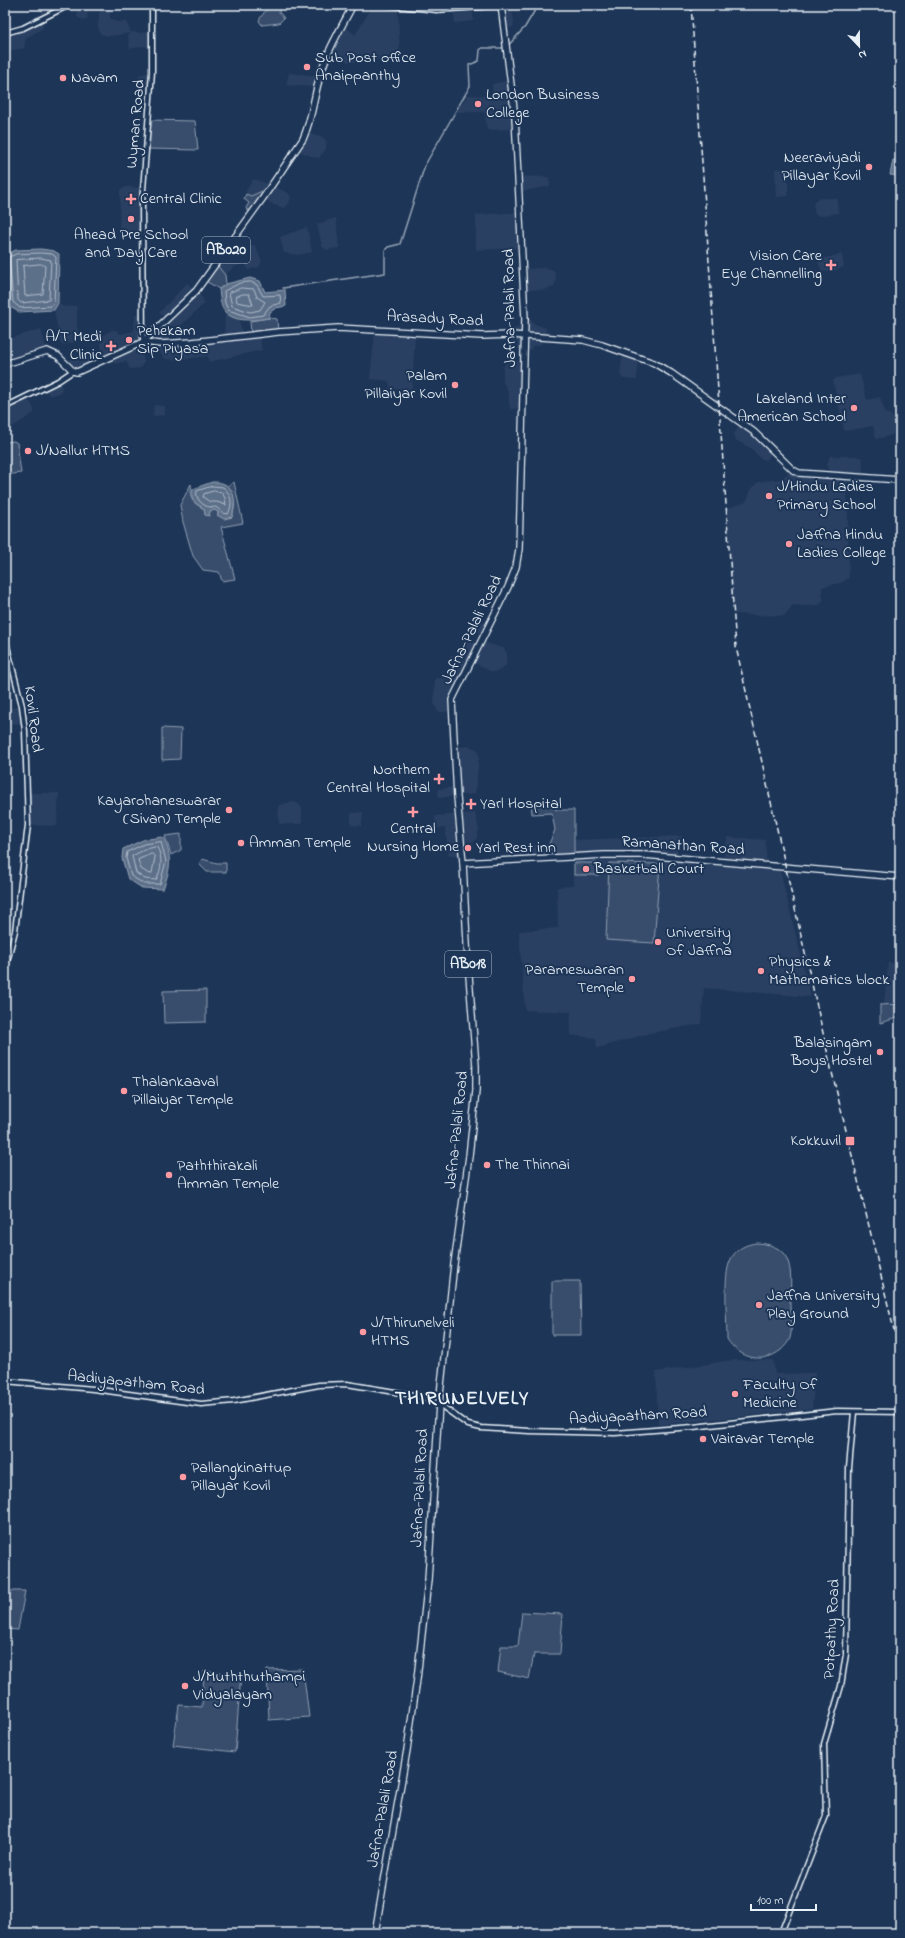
<svg xmlns="http://www.w3.org/2000/svg" width="905" height="1938" font-family="'Indie Flower',sans-serif">
<style>
.built{fill:#2a4162}
.green{fill:#374d6c;stroke:#909fb2}
.water{fill:#5d7089;stroke:#95a4b5}
.lines{fill:none;stroke-linecap:round;stroke-linejoin:round}
.shore{stroke:#b0bdcc;stroke-width:1}
.stream{stroke:#95a4b5;stroke-width:1.5}
.minor-casing{stroke:#e8f1f8;stroke-width:7}
.major-casing{stroke:#e8f1f8;stroke-width:8}
.minor{stroke:#1d3557;stroke-width:4}
.major{stroke:#1d3557;stroke-width:5.5}
.rail{stroke:#e8f1f8;stroke-width:1.5;stroke-dasharray:6 3;stroke-linecap:butt}
.poi-dot{fill:#ff9aa2;stroke:#1d3557;stroke-width:1.5}
.labels{text-anchor:middle;dominant-baseline:central;stroke-width:4;stroke-linejoin:round;paint-order:stroke}
.shield{fill:#1d3557;stroke:#abb9c8;stroke-width:1}
.shield-label{font-size:15px;font-weight:bold;fill:#e8f1f8}
.poi-label{font-size:16px;fill:#e8f1f8;stroke:#1d3557;text-anchor:start}
.street-label{font-size:16px;fill:#e8f1f8;stroke:#1d3557}
.district-label{font-size:20px;font-weight:bold;letter-spacing:1px;fill:#e8f1f8;stroke:#1d3557}
</style>
<rect width="100%" height="100%" fill="#1d3557"/>
<filter id="ink" filterUnits="userSpaceOnUse"><feTurbulence type="fractalNoise" baseFrequency=".025" numOctaves="2"/><feDisplacementMap in="SourceGraphic" scale="8" xChannelSelector="R" yChannelSelector="G"/><feConvolveMatrix kernelMatrix="1 2 1 2 8 2 1 2 1" color-interpolation-filters="sRGB"/></filter>
<g filter="url(#ink)">
<g class="built">
<polygon points="39,5 53,5 54,8 59,10 43,17 43,28 26,38 24,48 14,50 5,49 5,33 23,28 43,17"/>
<polygon points="78,5 89,5 87,19 83,20 77,17"/>
<polygon points="100,5 111,5 110,18 117,22 126,22 131,32 142,33 153,29 152,48 143,46 130,49 128,36 130,33 109,36 100,34 98,26"/>
<polygon points="442,5 465,5 465,7 473,7 473,21 455,23 453,9 443,10"/>
<polygon points="485,5 510,5 514,20 513,27 504,30 501,6"/>
<polygon points="372,7 398,10 400,59 350,62 326,57 344,25 355,35"/>
<polygon points="152,72 152,86 139,86 138,75"/>
<polygon points="289,73 320,76 317,87 286,85"/>
<polygon points="511,80 516,129 487,130 484,112 456,112 468,95 493,96 492,84"/>
<polygon points="306,133 322,137 326,141 326,149 319,158 314,157 295,150"/>
<polygon points="775,169 788,169 788,196 776,197"/>
<polygon points="518,176 549,177 550,186 519,192"/>
<polygon points="253,179 272,185 288,193 291,197 289,203 284,208 274,205 263,198 265,191 262,191 251,196 248,196 246,191"/>
<polygon points="127,187 143,188 142,238 119,236 120,190"/>
<polygon points="820,198 837,198 838,213 821,216 815,214 813,204 816,200"/>
<polygon points="521,212 522,248 476,250 476,215"/>
<polygon points="336,218 339,248 326,250 322,246 317,224"/>
<polygon points="307,227 312,252 297,255 284,253 280,237"/>
<polygon points="255,245 262,262 259,267 248,270 245,263 234,267 225,275 216,264 224,253"/>
<polygon points="842,254 844,267 833,271 822,271 818,263 821,259"/>
<polygon points="544,268 552,269 555,273 556,282 553,287 544,290 524,289 523,269"/>
<polygon points="187,283 202,297 205,303 161,344 224,339 225,313 239,319 243,336 259,334 262,350 209,362 208,356 177,360 166,359 163,357 160,352 151,353 143,342 137,345 143,356 144,363 140,368 130,369 126,361 114,364 111,357 103,360 100,337 112,330 116,330 120,334 134,331 135,314 143,313 143,341 167,319 159,313"/>
<polygon points="58,303 64,307 75,306 77,308 77,324 79,337 77,342 61,345 54,310"/>
<polygon points="529,318 535,324 546,328 546,337 540,345 532,346 531,350 522,351 518,349 518,344 512,341 512,332 513,329 518,327 520,322"/>
<polygon points="41,329 47,351 5,364 5,340"/>
<polygon points="375,332 415,334 412,390 390,389 389,381 370,379"/>
<polygon points="90,352 94,364 77,372 64,362"/>
<polygon points="623,353 638,358 637,380 624,379 620,375"/>
<polygon points="507,361 525,361 524,408 510,409 508,391 503,382 503,368"/>
<polygon points="860,374 867,400 880,397 886,414 890,414 895,421 897,428 892,435 876,439 873,426 846,431 844,430 833,381 836,378"/>
<polygon points="58,381 62,388 60,393 50,396 44,388"/>
<polygon points="27,396 34,409 34,413 8,430 8,434 5,439 5,407"/>
<polygon points="154,405 165,406 165,415 153,416"/>
<polygon points="742,422 773,450 767,460 761,459 751,448 735,440 734,434"/>
<polygon points="830,456 855,456 862,458 863,463 862,478 847,477 849,578 843,582 822,587 823,601 819,605 805,606 793,605 784,616 734,614 726,509 746,502 752,488 758,482 780,479 793,470 829,475 827,465"/>
<polygon points="476,620 483,621 488,626 484,635 473,630 472,624"/>
<polygon points="465,638 478,645 480,641 503,648 507,653 506,665 499,671 492,672 471,661 457,688 453,711 440,712 437,710 434,703 435,678 450,678 450,655 457,655"/>
<polygon points="22,706 24,723 5,724 5,709"/>
<polygon points="469,746 477,749 479,756 475,794 438,798 438,789 456,787 454,748"/>
<polygon points="27,793 59,793 57,826 28,825"/>
<polygon points="290,802 297,803 302,808 302,824 279,824 278,806"/>
<polygon points="363,812 362,826 351,825 351,813"/>
<polygon points="475,813 479,829 477,838 474,842 461,842 462,854 449,856 445,828 436,828 435,816"/>
<polygon points="682,836 676,857 574,857 573,840"/>
<polygon points="727,837 765,840 767,865 723,861"/>
<polygon points="549,844 550,858 515,860 515,847"/>
<polygon points="629,859 780,870 811,997 704,988 701,1024 650,1033 597,1048 596,1038 570,1035 571,1012 525,1010 519,931 558,928 557,887 573,886 573,860"/>
<polygon points="888,963 900,964 900,1004 884,1004"/>
<polygon points="733,1360 773,1360 775,1374 815,1373 812,1409 658,1425 656,1372"/>
</g>
<g class="green">
<path d="M268,5H279V12L284,18L279,23L262,25L259,21C261,14 267,12 268,5Z"/>
<polygon points="148,120 195,121 198,150 146,149"/>
<polygon points="262,191 265,191 253,212 247,210 246,208 249,203 244,199 246,194 251,196"/>
<polygon points="216,264 225,275 226,284 219,289 204,280"/>
<polygon points="269,318 277,319 278,332 251,335 250,321"/>
<polygon points="5,439 7,442 14,441 17,443 21,473 5,475"/>
<path d="M234,482L243,523L221,527L235,579L222,581L219,572L203,570L193,556L183,522L180,505L191,484C192,488 190,493 191,497C194,505 207,512 215,510L218,512V515L232,517C236,505 235,498 228,486Z"/>
<polygon points="162,728 181,729 180,759 162,760"/>
<polygon points="537,802 554,802 556,810 574,810 574,857 550,858 549,844 555,830 552,813 532,814 531,803"/>
<polygon points="181,834 181,850 171,855 165,836"/>
<polygon points="202,859 217,863 226,863 226,872 207,872 199,864"/>
<rect x="574" y="863" width="24" height="12"/>
<polygon points="609,863 660,864 654,943 606,940"/>
<polygon points="206,990 206,1022 164,1023 163,991"/>
<polygon points="900,1004 900,1017 880,1023 880,1005"/>
<path d="M757,1243C796,1245 791,1274 790,1304C790,1314 793,1328 790,1338C789,1342 784,1347 781,1350C762,1365 739,1358 727,1339C727,1320 723,1276 730,1261C735,1249 746,1244 757,1243Z"/>
<polygon points="552,1281 580,1281 581,1335 552,1335"/>
<polygon points="5,1591 25,1591 18,1630 5,1629"/>
<polygon points="522,1612 563,1614 560,1654 534,1654 529,1679 498,1672 501,1646 518,1646"/>
<polygon points="303,1669 309,1717 269,1720 267,1670"/>
<polygon points="204,1671 241,1674 235,1752 173,1745 179,1705 202,1707"/>
</g>
<g class="water">
<polygon points="893,160 900,161 900,176 890,175"/>
<polygon points="41,249 54,251 59,254 58,303 54,310 19,312 10,307 9,303 7,254 16,250"/>
<path d="M250,278L260,281L265,292L285,290L286,306L276,308L270,312L269,318C256,320 237,323 226,313C220,308 220,296 219,289L226,284Z"/>
<path d="M212,482C235,481 237,499 232,517L224,519L217,515L219,513L215,510L210,511L209,516L205,515L204,509C196,502 189,504 193,489Z"/>
<path d="M161,837L164,838C172,859 171,867 163,889L142,888L128,879L122,858L123,849L143,840Z"/>
</g>
<g class="lines">
<g class="shore">
<polygon points="41,253 52,254 56,257 54,302 51,306 20,308 13,302 9,257 16,254"/>
<polygon points="41,258 51,260 49,300 21,303 18,300 16,260"/>
<polygon points="41,264 45,266 43,294 25,296 23,266"/>
<polygon points="251,282 257,285 263,296 280,295 281,303 270,306 263,315 250,317 228,310 225,303 224,291 240,283"/>
<polygon points="241,288 254,289 257,297 265,302 260,310 250,312 232,306 229,293"/>
<polygon points="243,294 249,294 253,305 237,302 236,297"/>
<path d="M213,486L223,487C232,495 233,504 228,514L223,513L216,507C214,507 212,508 210,507C204,507 194,498 197,491Z"/>
<polygon points="214,491 222,493 225,498 226,505 217,502 210,502 203,497 204,494"/>
<polygon points="161,842 166,861 160,884 144,884 131,876 126,858 127,852 144,844"/>
<path d="M157,847C163,858 162,869 156,880L145,879L136,873L132,856L146,849Z"/>
<polygon points="152,854 155,857 152,873 149,874 141,869 138,860"/>
</g>
<g class="stream">
<polyline points="507,47 525,27 538,5"/>
<polyline points="283,288 385,273 385,250 388,247 400,244 425,165 470,86 469,65 479,61 480,50 482,48 504,48"/>
</g>
<defs>
<g id="minor">
<polyline points="389,5 437,10 506,5"/>
<polyline points="5,33 23,28 69,5"/>
<polyline points="143,342 142,203 152,72 152,5"/>
<polyline points="5,407 58,381 73,371"/>
<polyline points="5,638 22,706 25,731 28,825 15,931 5,970"/>
<polyline points="5,1381 93,1389 201,1404 234,1401 319,1385 347,1384 419,1396 439,1404 468,1425 481,1428 529,1431 615,1433 693,1427 837,1411 900,1412"/>
<polyline points="781,1933 826,1816 824,1744 841,1686 846,1654 849,1468 854,1412"/>
</g>
<g id="major">
<polyline points="143,342 160,344 192,342 278,332 338,328 482,336 511,335 583,340 602,345 654,363 671,373 754,432 793,470 799,473 900,480"/>
<path d="M5,364L47,351L58,356L73,371L77,372L143,342L196,291L263,198L303,139C312,119 314,96 320,76C327,51 341,28 353,5"/>
<polyline points="463,863 604,855 644,855 900,877"/>
<polyline points="375,1933 407,1750 417,1679 428,1580 439,1404 454,1264 469,1156 476,1091 476,1066 468,963 463,863 457,797 452,700 508,587 516,567 519,549 525,319 515,117 501,5"/>
</g>
</defs>
<use href="#minor" class="minor-casing"/>
<use href="#major" class="major-casing"/>
<use href="#minor" class="minor"/>
<use href="#major" class="major"/>
<polyline class="rail" points="691,5 736,647 830,1064 900,1355"/>
</g>
</g>
<g class="poi-dot">
<circle cx="307" cy="67" r="4"/>
<circle cx="63" cy="78" r="4"/>
<circle cx="478" cy="104" r="4"/>
<circle cx="869" cy="167" r="4"/>
<path d="M129 193h4v4h4v4h-4v4h-4v-4h-4v-4h4z"/>
<circle cx="131" cy="219" r="4"/>
<path d="M829 259h4v4h4v4h-4v4h-4v-4h-4v-4h4z"/>
<circle cx="129" cy="340" r="4"/>
<path d="M109 340h4v4h4v4h-4v4h-4v-4h-4v-4h4z"/>
<circle cx="455" cy="385" r="4"/>
<circle cx="854" cy="408" r="4"/>
<circle cx="28" cy="451" r="4"/>
<circle cx="769" cy="496" r="4"/>
<circle cx="789" cy="544" r="4"/>
<path d="M437 773h4v4h4v4h-4v4h-4v-4h-4v-4h4z"/>
<path d="M469 798h4v4h4v4h-4v4h-4v-4h-4v-4h4z"/>
<circle cx="229" cy="810" r="4"/>
<path d="M411 806h4v4h4v4h-4v4h-4v-4h-4v-4h4z"/>
<circle cx="241" cy="843" r="4"/>
<circle cx="468" cy="848" r="4"/>
<circle cx="586" cy="869" r="4"/>
<circle cx="658" cy="942" r="4"/>
<circle cx="761" cy="971" r="4"/>
<circle cx="632" cy="979" r="4"/>
<circle cx="880" cy="1052" r="4"/>
<circle cx="124" cy="1091" r="4"/>
<rect x="845" y="1136" width="10" height="10" rx="2"/>
<circle cx="487" cy="1165" r="4"/>
<circle cx="169" cy="1175" r="4"/>
<circle cx="759" cy="1305" r="4"/>
<circle cx="363" cy="1332" r="4"/>
<circle cx="735" cy="1394" r="4"/>
<circle cx="703" cy="1439" r="4"/>
<circle cx="183" cy="1477" r="4"/>
<circle cx="185" cy="1686" r="4"/>
</g>
<g class="labels">
<g class="shield">
<rect x="202" y="237" width="48" height="26" rx="3"/>
<rect x="445" y="951" width="46" height="26" rx="3"/>
</g>
<g class="shield-label">
<text x="226" y="250">AB020</text>
<text x="468" y="964">AB018</text>
</g>
<g class="poi-label">
<text x="315" y="58">Sub Post office<tspan x="315" dy="18">Anaippanthy</tspan></text>
<text x="71" y="78">Navam</text>
<text x="486" y="95">London Business<tspan x="486" dy="18">College</tspan></text>
<text x="861" y="158" text-anchor="end">Neeraviyadi<tspan x="861" dy="18">Pillayar Kovil</tspan></text>
<text x="140" y="199">Central Clinic</text>
<text x="131" y="235" text-anchor="middle">Ahead Pre School<tspan x="131" dy="18">and Day Care</tspan></text>
<text x="822" y="256" text-anchor="end">Vision Care<tspan x="822" dy="18">Eye Channelling</tspan></text>
<text x="137" y="331">Pehekam<tspan x="137" dy="18">Sip Piyasa</tspan></text>
<text x="102" y="337" text-anchor="end">A/T Medi<tspan x="102" dy="18">Clinic</tspan></text>
<text x="447" y="376" text-anchor="end">Palam<tspan x="447" dy="18">Pillaiyar Kovil</tspan></text>
<text x="846" y="399" text-anchor="end">Lakeland Inter<tspan x="846" dy="18">American School</tspan></text>
<text x="36" y="451">J/Nallur HTMS</text>
<text x="777" y="487">J/Hindu Ladies<tspan x="777" dy="18">Primary School</tspan></text>
<text x="797" y="535">Jaffna Hindu<tspan x="797" dy="18">Ladies College</tspan></text>
<text x="430" y="770" text-anchor="end">Northern<tspan x="430" dy="18">Central Hospital</tspan></text>
<text x="221" y="801" text-anchor="end">Kayarohaneswarar<tspan x="221" dy="18">(Sivan) Temple</tspan></text>
<text x="480" y="804">Yarl Hospital</text>
<text x="413" y="829" text-anchor="middle">Central<tspan x="413" dy="18">Nursing Home</tspan></text>
<text x="249" y="843">Amman Temple</text>
<text x="476" y="848">Yarl Rest inn</text>
<text x="594" y="869">Basketball Court</text>
<text x="666" y="933">University<tspan x="666" dy="18">Of Jaffna</tspan></text>
<text x="769" y="962">Physics &amp;<tspan x="769" dy="18">Mathematics block</tspan></text>
<text x="624" y="970" text-anchor="end">Parameswaran<tspan x="624" dy="18">Temple</tspan></text>
<text x="872" y="1043" text-anchor="end">Balasingam<tspan x="872" dy="18">Boys Hostel</tspan></text>
<text x="132" y="1082">Thalankaaval<tspan x="132" dy="18">Pillaiyar Temple</tspan></text>
<text x="841" y="1141" text-anchor="end">Kokkuvil</text>
<text x="495" y="1165">The Thinnai</text>
<text x="177" y="1166">Paththirakali<tspan x="177" dy="18">Amman Temple</tspan></text>
<text x="767" y="1296">Jaffna University<tspan x="767" dy="18">Play Ground</tspan></text>
<text x="371" y="1323">J/Thirunelveli<tspan x="371" dy="18">HTMS</tspan></text>
<text x="743" y="1385">Faculty Of<tspan x="743" dy="18">Medicine</tspan></text>
<text x="711" y="1439">Vairavar Temple</text>
<text x="191" y="1468">Pallangkinattup<tspan x="191" dy="18">Pillayar Kovil</tspan></text>
<text x="193" y="1677">J/Muththuthampi<tspan x="193" dy="18">Vidyalayam</tspan></text>
</g>
<g class="street-label">
<text transform="translate(136 124) rotate(-85)">Wyman Road</text>
<text transform="translate(510 308) rotate(-91)">Jafna-Palali Road</text>
<text transform="translate(435 319) rotate(3)">Arasady Road</text>
<text transform="translate(472 630) rotate(-64)">Jafna-Palali Road</text>
<text transform="translate(33 719) rotate(83)">Kovil Road</text>
<text transform="translate(683 846) rotate(4)">Ramanathan Road</text>
<text transform="translate(457 1130) rotate(-84)">Jafna-Palali Road</text>
<text transform="translate(136 1383) rotate(6)">Aadiyapatham Road</text>
<text transform="translate(638 1416) rotate(-3)">Aadiyapatham Road</text>
<text transform="translate(420 1488) rotate(-87)">Jafna-Palali Road</text>
<text transform="translate(832 1629) rotate(-87)">Potpathy Road</text>
<text transform="translate(383 1809) rotate(-80)">Jafna-Palali Road</text>
</g>
<g class="district-label">
<text x="462" y="1399">THIRUNELVELY</text>
</g>
</g>
<rect width="905" height="1938" fill="none" stroke="#1d3557" stroke-width="20"/>
<rect x="10" y="10" width="885" height="1918" fill="none" stroke="#e8f1f8" stroke-width="1.5" filter="url(#ink)"/>
<g transform="translate(859 46) rotate(158)" stroke="#1d3557" stroke-width="3" paint-order="stroke">
<path d="M0-3L7 15L0 10L-7 15Z" fill="#e8f1f8"/>
<text y="-6" font-size="11" font-weight="bold" text-anchor="middle" fill="#e8f1f8">N</text>
</g>
<path d="M751 1904v6h65v-6" fill="none" stroke="#e8f1f8" stroke-width="2"/>
<text x="757" y="1904" font-size="12" fill="#e8f1f8" stroke="#1d3557" stroke-width="3" paint-order="stroke">100 m</text>
</svg>
